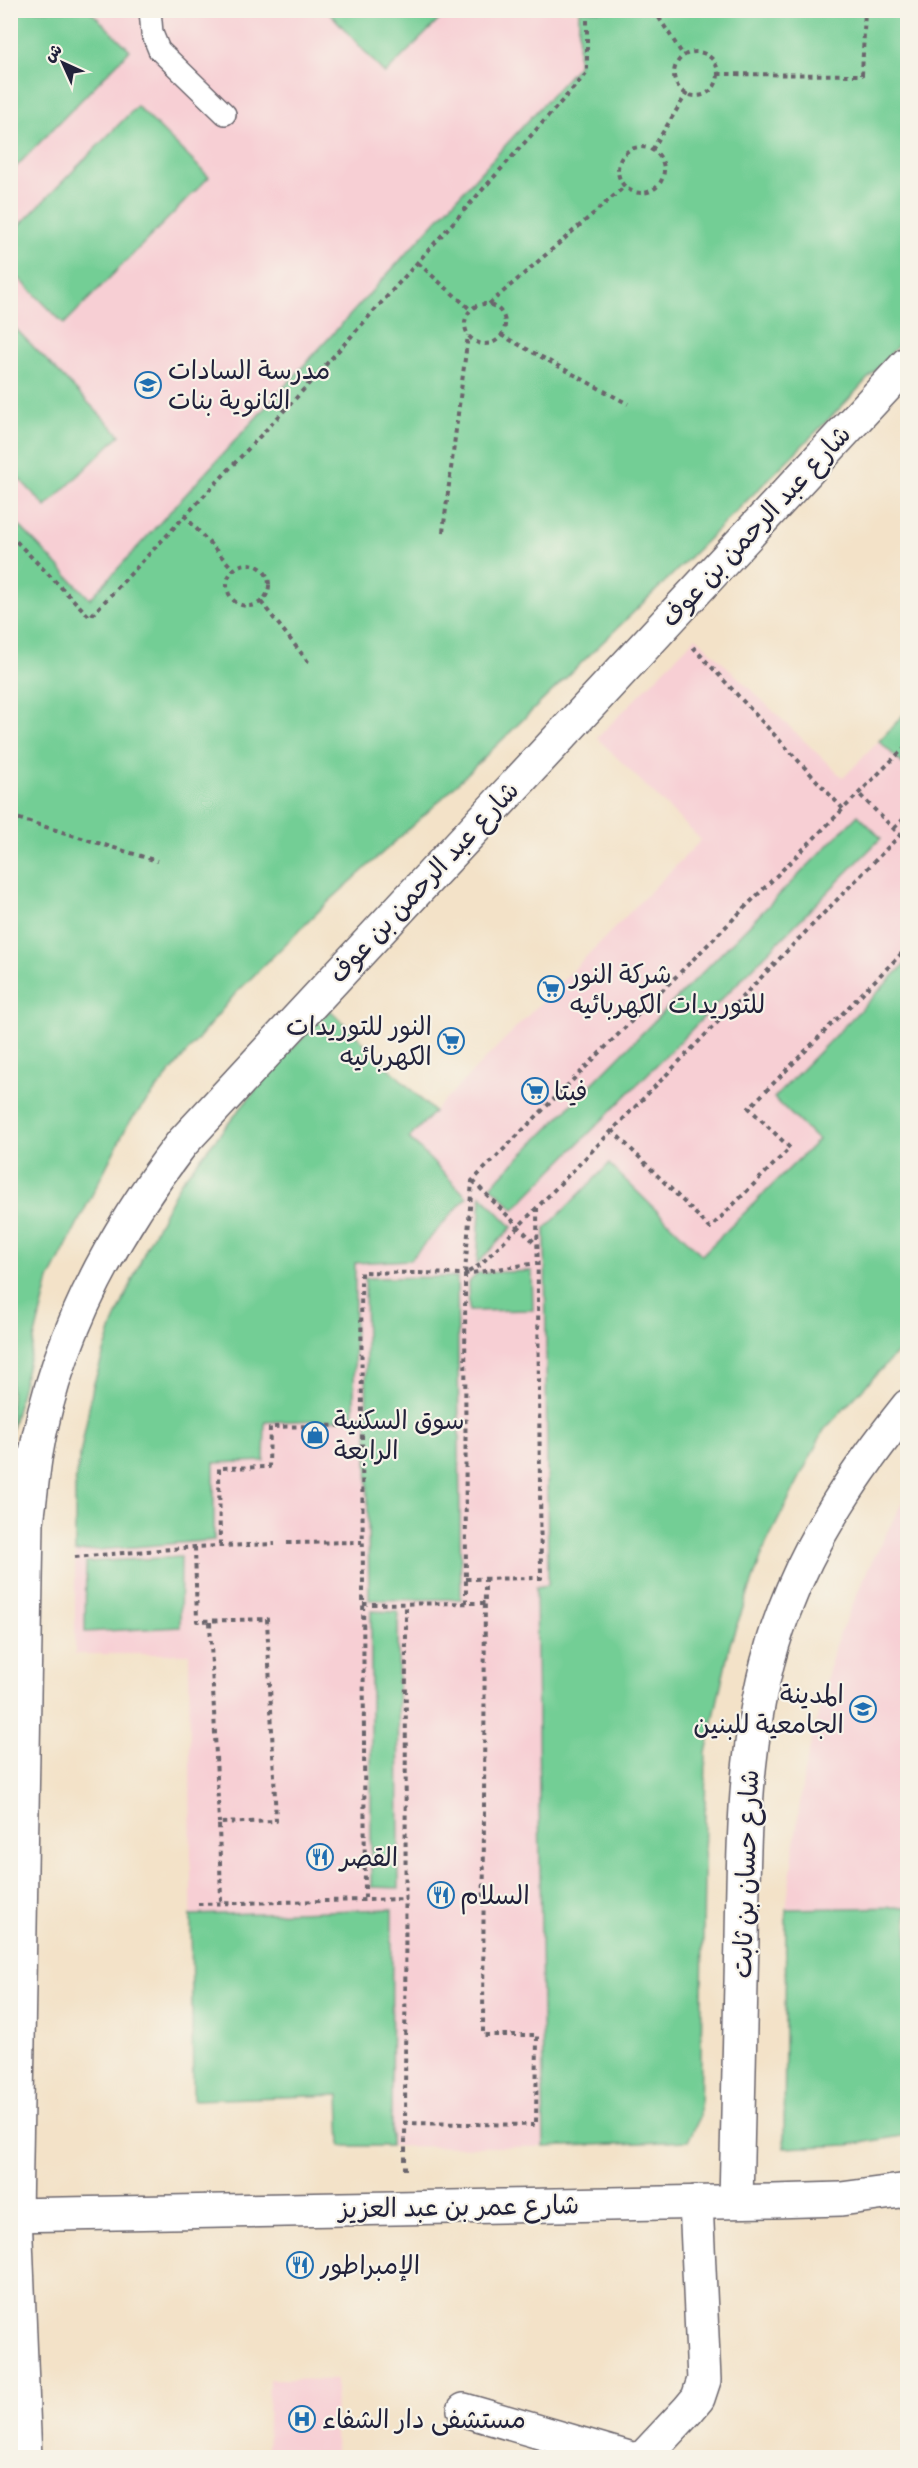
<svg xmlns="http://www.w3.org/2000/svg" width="918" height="2468" font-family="Caveat,'Playpen Sans Arabic',sans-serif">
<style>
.built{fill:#f7cfd4}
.green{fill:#73ce95;stroke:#4a7868;stroke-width:1.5}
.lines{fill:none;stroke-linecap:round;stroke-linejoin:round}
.service-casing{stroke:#6b656c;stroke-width:24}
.minor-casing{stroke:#6b656c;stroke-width:36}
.tertiary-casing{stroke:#6b656c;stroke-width:36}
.path{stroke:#6b656c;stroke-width:4;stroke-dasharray:4.5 4.5;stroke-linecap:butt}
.service{stroke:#fff;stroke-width:21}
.minor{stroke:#fff;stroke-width:33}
.tertiary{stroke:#fff;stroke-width:33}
.labels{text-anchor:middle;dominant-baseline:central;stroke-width:4.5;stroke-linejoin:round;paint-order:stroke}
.poi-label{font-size:26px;fill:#22223b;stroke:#f7f3e8;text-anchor:start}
.street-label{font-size:26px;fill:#22223b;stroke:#f7f3e8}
</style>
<rect width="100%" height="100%" fill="#f7f3e8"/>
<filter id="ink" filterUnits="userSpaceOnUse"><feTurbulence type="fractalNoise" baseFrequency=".0167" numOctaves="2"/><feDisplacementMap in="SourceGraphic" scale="12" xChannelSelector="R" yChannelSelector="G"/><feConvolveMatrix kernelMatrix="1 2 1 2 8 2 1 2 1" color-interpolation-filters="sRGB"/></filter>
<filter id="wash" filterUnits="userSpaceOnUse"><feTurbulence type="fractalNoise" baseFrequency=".008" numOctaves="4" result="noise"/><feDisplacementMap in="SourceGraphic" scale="24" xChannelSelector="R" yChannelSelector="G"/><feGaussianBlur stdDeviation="1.35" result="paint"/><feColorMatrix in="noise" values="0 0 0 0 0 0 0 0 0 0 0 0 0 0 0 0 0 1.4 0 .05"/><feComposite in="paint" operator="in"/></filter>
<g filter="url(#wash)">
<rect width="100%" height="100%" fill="#f3e2c8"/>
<g class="built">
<polygon points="11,11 578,11 578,66 90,599 11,517"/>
<polygon points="696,637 843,778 879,741 907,768 907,962 774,1098 818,1139 701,1255 609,1164 548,1585 536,1587 544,2147 341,2146 339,2095 193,2100 189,1654 75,1654 75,1483 93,1386 113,1325 147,1246 180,1183 227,1123 330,1010 434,1111 701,840 597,738"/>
<polygon points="907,1493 907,1907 786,1909 804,1772 835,1645 867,1571"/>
<polygon points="269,2379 336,2380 335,2457 267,2457"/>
</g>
<g class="green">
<polygon points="11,10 90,11 130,50 11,172"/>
<polygon points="328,11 448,11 385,74"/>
<polygon points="579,11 907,11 907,336 847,401 675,572 434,806 325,905 235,994 128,1124 49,1280 11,1432 11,517 90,599 578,66"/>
<polygon points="137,106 209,177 64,324 11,270 11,234"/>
<polygon points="10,323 120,435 46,507 11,470"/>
<polygon points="907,711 907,768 879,741"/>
<polygon points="858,815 881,838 514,1209 491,1186"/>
<polygon points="907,962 907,1342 824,1430 766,1544 730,1644 706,1753 700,2117 688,2141 544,2147 536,1587 548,1585 545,1229 609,1164 702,1255 818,1140 774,1098"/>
<polygon points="330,1010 434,1112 409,1138 467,1197 410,1260 355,1263 354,1419 265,1422 264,1461 214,1463 214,1540 75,1552 75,1483 93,1386 113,1325 147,1246 180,1183 271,1071"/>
<polygon points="481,1195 512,1227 477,1264"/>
<polygon points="532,1271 533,1310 469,1311 468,1283 478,1273"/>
<polygon points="457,1277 461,1599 369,1600 365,1278"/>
<polygon points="181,1557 180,1627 85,1632 86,1562"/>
<polygon points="371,1611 398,1612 399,1888 371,1887"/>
<polygon points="907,1907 907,2135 848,2145 784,2148 786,1909"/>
<polygon points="392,1909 391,2146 341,2146 339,2095 193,2100 191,1915"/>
</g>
</g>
<g filter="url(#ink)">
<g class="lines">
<defs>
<polyline id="service" points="150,10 152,33 159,50 225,114"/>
<g id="minor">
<path d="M736,2201C738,2113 740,2026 742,1938C744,1828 744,1715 784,1611C813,1534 856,1471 908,1406"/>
<polyline points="464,2410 629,2458"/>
<path d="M25,2458L15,2215L27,1522C30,1501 32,1480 35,1459C54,1341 110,1237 182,1143L908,363"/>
<polyline points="643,2458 688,2410 698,2398 704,2380 696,2202"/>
</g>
<polyline id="tertiary" points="10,2215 774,2201 841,2199 908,2190"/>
</defs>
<use href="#service" class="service-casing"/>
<use href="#minor" class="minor-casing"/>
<use href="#tertiary" class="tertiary-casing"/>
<g class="path">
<polyline points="654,10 683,55"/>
<circle cx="696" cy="74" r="22"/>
<polyline points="718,74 862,75 865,10"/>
<circle cx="641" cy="170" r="23"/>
<polyline points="652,150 687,93"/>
<polyline points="418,263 471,310"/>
<circle cx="485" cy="324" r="20"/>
<polyline points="489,304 624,187"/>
<polyline points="501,335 628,404"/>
<polyline points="184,515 233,569"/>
<polyline points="443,532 468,335"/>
<polyline points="10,535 90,617 296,398 587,73 587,10"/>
<circle cx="248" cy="585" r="21"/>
<polyline points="261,602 309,663"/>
<polyline points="693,647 844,810"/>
<polyline points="10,816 157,861"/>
<polyline points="894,828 908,815"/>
<polyline points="612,1130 710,1228 790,1148 749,1108 908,947"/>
<polyline points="473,1181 537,1245"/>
<polyline points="465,1273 472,1181 908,744"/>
<polyline points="287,1543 362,1542"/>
<polyline points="220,1545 219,1468 269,1467 270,1427 362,1425"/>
<polyline points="195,1547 197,1621 267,1619 276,1821 219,1823 221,1902"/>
<polyline points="75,1557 195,1547 275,1544"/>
<polyline points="466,1579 541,1578 537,1208"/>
<polyline points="466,1603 465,1274 480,1265 518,1227 900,835 859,794"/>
<polyline points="363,1604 485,1603"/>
<polyline points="210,1622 219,1823"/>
<polyline points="365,1898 361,1272 465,1274 537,1263"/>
<polyline points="198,1904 407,1899"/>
<polyline points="404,2123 536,2125 537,2035 483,2035 485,1580"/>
<polyline points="405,2170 406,1604"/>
</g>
<use href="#service" class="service"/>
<use href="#minor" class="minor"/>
<use href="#tertiary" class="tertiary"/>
</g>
</g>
<defs>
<symbol id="school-ring" viewBox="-11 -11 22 22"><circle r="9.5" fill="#f7f3e8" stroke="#1f6fb2" stroke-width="1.5"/><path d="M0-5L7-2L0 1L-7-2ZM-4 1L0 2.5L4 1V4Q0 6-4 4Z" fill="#1f6fb2"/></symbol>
<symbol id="supermarket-ring" viewBox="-11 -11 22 22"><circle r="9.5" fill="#f7f3e8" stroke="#1f6fb2" stroke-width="1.5"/><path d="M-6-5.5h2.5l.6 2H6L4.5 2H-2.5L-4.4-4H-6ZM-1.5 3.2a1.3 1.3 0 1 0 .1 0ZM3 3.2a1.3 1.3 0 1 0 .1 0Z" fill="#1f6fb2"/></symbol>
<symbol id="shop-ring" viewBox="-11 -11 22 22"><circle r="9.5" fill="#f7f3e8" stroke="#1f6fb2" stroke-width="1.5"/><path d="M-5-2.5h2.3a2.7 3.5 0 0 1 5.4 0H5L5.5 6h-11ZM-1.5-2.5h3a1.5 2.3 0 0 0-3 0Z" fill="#1f6fb2"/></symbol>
<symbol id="university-ring" viewBox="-11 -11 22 22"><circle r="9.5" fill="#f7f3e8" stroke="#1f6fb2" stroke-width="1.5"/><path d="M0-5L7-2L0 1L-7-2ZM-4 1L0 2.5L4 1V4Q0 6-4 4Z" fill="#1f6fb2"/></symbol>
<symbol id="restaurant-ring" viewBox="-11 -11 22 22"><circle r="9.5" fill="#f7f3e8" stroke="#1f6fb2" stroke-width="1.5"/><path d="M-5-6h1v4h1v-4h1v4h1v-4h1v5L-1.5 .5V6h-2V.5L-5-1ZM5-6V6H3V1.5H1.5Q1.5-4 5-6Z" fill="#1f6fb2"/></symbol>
<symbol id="hospital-ring" viewBox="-11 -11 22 22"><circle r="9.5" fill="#f7f3e8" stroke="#1f6fb2" stroke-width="1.5"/><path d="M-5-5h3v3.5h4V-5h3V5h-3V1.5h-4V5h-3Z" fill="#1f6fb2"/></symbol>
</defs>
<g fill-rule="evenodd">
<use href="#school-ring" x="133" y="370" width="30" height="30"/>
<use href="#supermarket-ring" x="536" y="974" width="30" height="30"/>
<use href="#supermarket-ring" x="436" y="1026" width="30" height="30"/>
<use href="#supermarket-ring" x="520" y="1076" width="30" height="30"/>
<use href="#shop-ring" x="300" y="1420" width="30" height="30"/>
<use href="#university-ring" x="848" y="1694" width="30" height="30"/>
<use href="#restaurant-ring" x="305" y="1842" width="30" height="30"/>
<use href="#restaurant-ring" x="426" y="1880" width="30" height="30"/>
<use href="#restaurant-ring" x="285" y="2250" width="30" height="30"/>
<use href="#hospital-ring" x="287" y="2404" width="30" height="30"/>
</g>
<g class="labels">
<g class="poi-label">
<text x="168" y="370">مدرسة السادات<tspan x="168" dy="30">الثانوية بنات</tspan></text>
<text x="570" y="974">شركة النور<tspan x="570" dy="30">للتوريدات الكهربائيه</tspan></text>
<text x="432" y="1026" text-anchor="end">النور للتوريدات<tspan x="432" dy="30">الكهربائيه</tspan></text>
<text x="554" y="1091">فيتا</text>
<text x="334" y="1420">سوق السكنية<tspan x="334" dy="30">الرابعة</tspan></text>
<text x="844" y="1694" text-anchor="end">المدينة<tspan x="844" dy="30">الجامعية للبنين</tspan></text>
<text x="340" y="1857">القصر</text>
<text x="460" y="1895">السلام</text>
<text x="320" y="2265">الإمبراطور</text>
<text x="322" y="2419">مستشفى دار الشفاء</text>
</g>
<g class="street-label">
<text transform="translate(756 526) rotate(-47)">شارع عبد الرحمن بن عوف</text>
<text transform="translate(424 882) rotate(-47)">شارع عبد الرحمن بن عوف</text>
<text transform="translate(746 1874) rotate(-88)">شارع حسان بن ثابت</text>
<text transform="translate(459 2207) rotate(-1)">شارع عمر بن عبد العزيز</text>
</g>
</g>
<rect width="918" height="2468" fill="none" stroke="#f7f3e8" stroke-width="36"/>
<g transform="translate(63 63) rotate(315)" stroke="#f7f3e8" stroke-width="4.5" paint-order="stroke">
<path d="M0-4.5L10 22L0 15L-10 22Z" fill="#22223b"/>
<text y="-9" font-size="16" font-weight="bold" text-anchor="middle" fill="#22223b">ش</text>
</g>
</svg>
